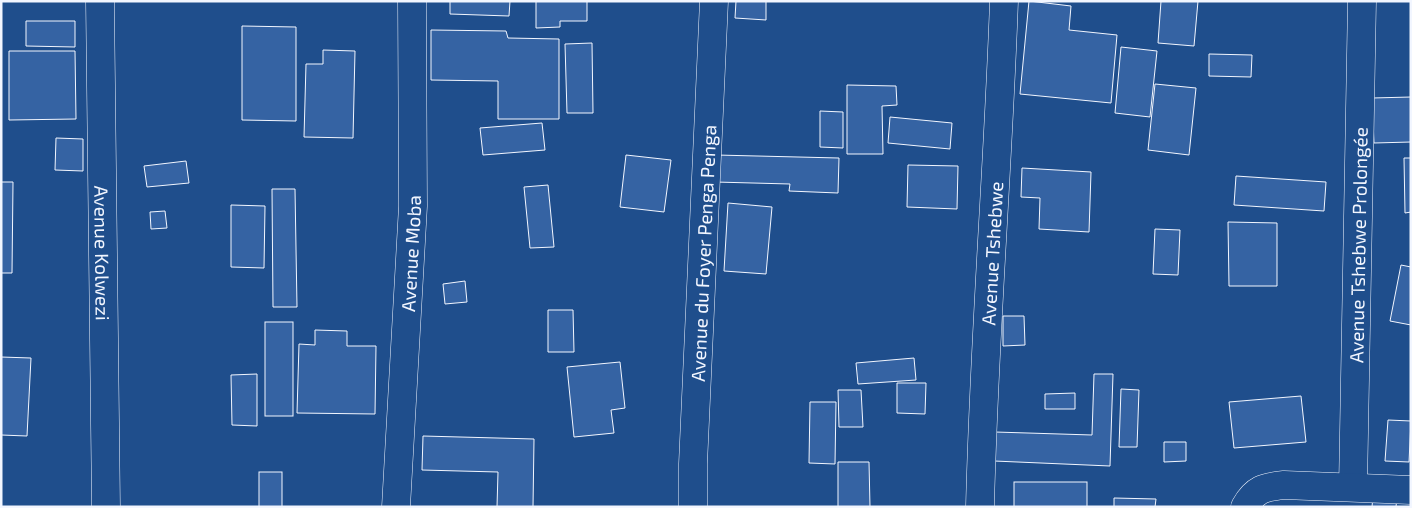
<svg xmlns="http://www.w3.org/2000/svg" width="1412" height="508" font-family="'Exo 2',sans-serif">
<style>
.building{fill:#3563a3;stroke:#f2f6ff}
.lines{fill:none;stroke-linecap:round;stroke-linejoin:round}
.minor-casing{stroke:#f2f6ff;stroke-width:29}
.minor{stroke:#1f4e8c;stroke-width:28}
.labels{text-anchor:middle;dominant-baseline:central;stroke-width:4;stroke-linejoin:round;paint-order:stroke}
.street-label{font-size:19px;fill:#f2f6ff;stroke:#1f4e8c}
</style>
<rect width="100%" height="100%" fill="#1f4e8c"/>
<g class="building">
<polygon points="450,1 510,1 509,16 450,14"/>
<polygon points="536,1 587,1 587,21 560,21 560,27 536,28"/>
<polygon points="736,1 766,1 766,20 735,18"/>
<polygon points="1029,1 1071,6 1069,30 1117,35 1111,103 1020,94"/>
<polygon points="1161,1 1198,1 1194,46 1158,43"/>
<polygon points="26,21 75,21 75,47 26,46"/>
<polygon points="242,26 296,27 296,121 242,120"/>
<polygon points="431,30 506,31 508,38 559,39 559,119 498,119 498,81 431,80"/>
<polygon points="592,43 593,113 567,113 565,44"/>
<polygon points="1121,47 1157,51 1150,117 1115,113"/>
<polygon points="323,50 355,51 353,138 304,137 306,64 323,64"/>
<polygon points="9,51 75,51 76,119 9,120"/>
<polygon points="1209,54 1252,55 1251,77 1209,76"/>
<polygon points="1155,84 1196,88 1189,155 1148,150"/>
<polygon points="847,85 896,86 897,105 882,106 883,154 847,154"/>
<polygon points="1411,97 1411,142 1374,143 1372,98"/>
<polygon points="820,111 843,112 843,148 820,147"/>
<polygon points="890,117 952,123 950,149 888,143"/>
<polygon points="542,123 545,150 483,155 480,128"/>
<polygon points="56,138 83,139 83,171 55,170"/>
<polygon points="626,155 671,160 664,212 620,207"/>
<polygon points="716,155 839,158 838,193 789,191 790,184 715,182"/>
<polygon points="1404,158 1411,158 1411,212 1405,213"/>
<polygon points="186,161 189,183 147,187 144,166"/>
<polygon points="908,165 958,166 957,209 907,207"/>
<polygon points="1022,168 1091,172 1089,232 1039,229 1040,198 1021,197"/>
<polygon points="1236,176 1326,182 1324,211 1234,205"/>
<polygon points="1,182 13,182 12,273 1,273"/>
<polygon points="548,185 554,247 530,248 524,187"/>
<polygon points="272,189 295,189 297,307 273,307"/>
<polygon points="728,203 772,207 766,274 724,271"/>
<polygon points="231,205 265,206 264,268 231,267"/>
<polygon points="165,211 167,228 151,229 150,212"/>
<polygon points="1228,222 1277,223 1277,286 1229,286"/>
<polygon points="1155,229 1180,230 1178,275 1153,274"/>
<polygon points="1401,265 1411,267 1411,325 1390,321"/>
<polygon points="465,281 467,302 445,304 443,284"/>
<polygon points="548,310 573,310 574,352 548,352"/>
<polygon points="1003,316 1024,316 1025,345 1003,346"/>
<rect x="265" y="322" width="28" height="94"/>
<polygon points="315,330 347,331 347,346 376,346 375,414 297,413 299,344 315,345"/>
<polygon points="1,357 31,358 27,436 1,435"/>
<polygon points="914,358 916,380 858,384 856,363"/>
<polygon points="620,362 625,408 611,410 614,433 574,437 567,367"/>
<polygon points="257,374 257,426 232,425 231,375"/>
<polygon points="1094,374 1113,374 1110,466 994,461 995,432 1092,435"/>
<polygon points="897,383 926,383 925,414 897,413"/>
<polygon points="1121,389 1139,390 1137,447 1119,447"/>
<polygon points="838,390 861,390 863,427 839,427"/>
<polygon points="1075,393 1075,409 1045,409 1045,394"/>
<polygon points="1301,396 1306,442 1234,448 1229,402"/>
<polygon points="810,402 836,402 835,464 809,463"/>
<polygon points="1388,420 1411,421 1409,462 1385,461"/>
<polygon points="423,436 534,439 533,507 497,507 498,472 422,470"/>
<polygon points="1164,442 1186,442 1186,461 1164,462"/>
<polygon points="838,462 869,462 870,507 838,507"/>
<rect x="259" y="472" width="23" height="35"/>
<rect x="1014" y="482" width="73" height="25"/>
<polygon points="1373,495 1397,496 1396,507 1372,507"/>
<polygon points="1114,498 1156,499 1155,507 1114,507"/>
</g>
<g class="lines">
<defs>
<g id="minor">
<path id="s1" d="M100,1L106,507"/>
<path id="s2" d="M1353,487L1362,1"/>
<path id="s3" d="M396,507L413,206L412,1"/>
<path id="s4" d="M693,507V464L714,1"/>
<path id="s5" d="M980,507C984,338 998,170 1004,1"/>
<path d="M1245,507C1255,489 1264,487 1284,485L1411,490"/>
</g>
</defs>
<use href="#minor" class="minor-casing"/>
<use href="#minor" class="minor"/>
</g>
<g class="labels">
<g class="street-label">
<text stroke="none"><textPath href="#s2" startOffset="242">Avenue Tshebwe Prolongée</textPath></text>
<text stroke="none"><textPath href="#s1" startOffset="252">Avenue Kolwezi</textPath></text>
<text stroke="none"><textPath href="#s3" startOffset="254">Avenue Moba</textPath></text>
<text stroke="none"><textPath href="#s4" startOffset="254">Avenue du Foyer Penga Penga</textPath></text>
<text stroke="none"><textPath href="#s5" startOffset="254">Avenue Tshebwe</textPath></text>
</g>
</g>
<rect width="1412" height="508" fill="none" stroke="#f2f6ff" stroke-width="5"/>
</svg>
